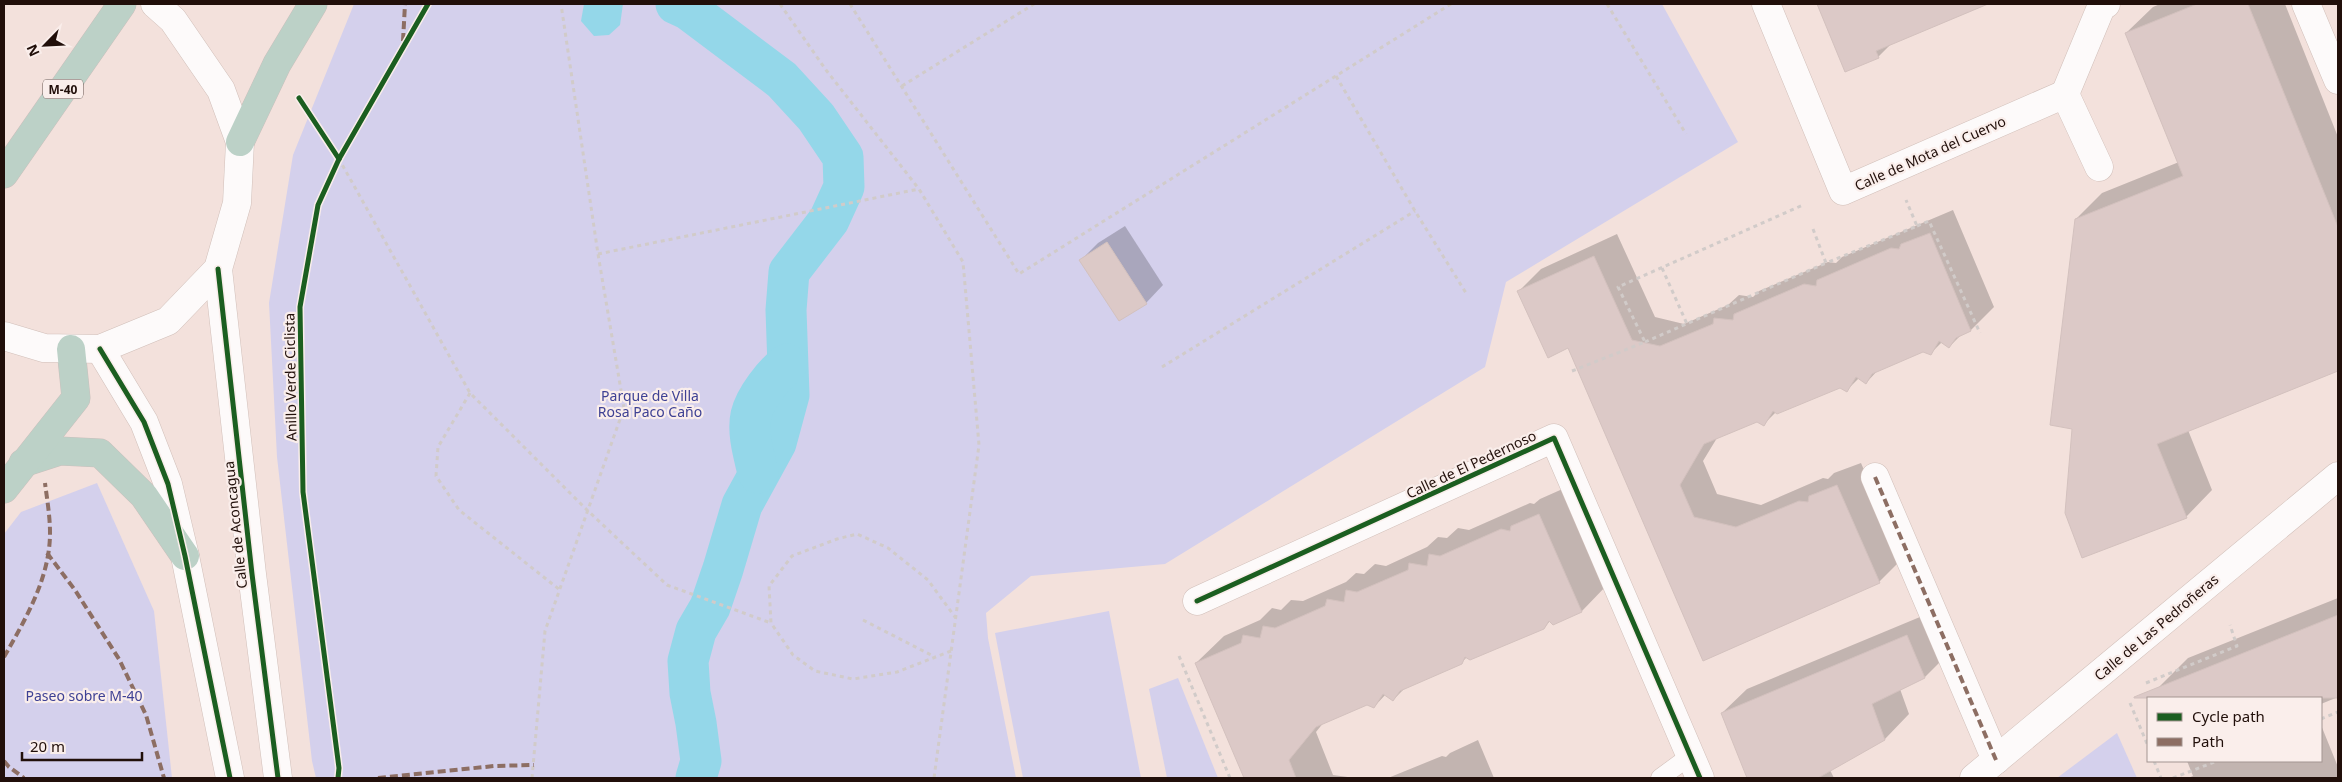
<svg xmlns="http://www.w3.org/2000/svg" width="2342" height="782" font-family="'Noto Sans',sans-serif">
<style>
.green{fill:#d4d0ec}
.water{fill:#94d7e9}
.shadow{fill:#0003}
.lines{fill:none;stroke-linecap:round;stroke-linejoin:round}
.canal{stroke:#94d7e9;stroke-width:41}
.building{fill:#dcc9c7;stroke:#d3c1be}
.service-casing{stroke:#d1bfb9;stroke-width:19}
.minor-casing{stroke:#d1bfb9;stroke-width:29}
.secondary-casing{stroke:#d1bfb9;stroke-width:29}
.motorway-casing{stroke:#cac0bd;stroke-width:29}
.path{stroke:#d1cbc9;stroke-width:3;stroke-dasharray:4 4;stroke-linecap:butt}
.service{stroke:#fdfafa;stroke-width:18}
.minor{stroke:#fdfafa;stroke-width:28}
.secondary{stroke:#fdfafa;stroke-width:28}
.motorway{stroke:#bcd1c7;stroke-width:28}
.quiet{stroke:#8d6e63;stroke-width:4;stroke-dasharray:8 4;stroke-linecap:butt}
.cycleway-casing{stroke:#faeeeb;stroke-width:8}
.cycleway{stroke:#1b5e20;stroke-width:5}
.labels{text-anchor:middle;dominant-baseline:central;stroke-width:4.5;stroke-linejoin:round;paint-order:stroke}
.shield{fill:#faeeeb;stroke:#62524e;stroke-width:1}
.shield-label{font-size:12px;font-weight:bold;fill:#210f0a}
.street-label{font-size:14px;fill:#210f0a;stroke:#faeeeb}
.park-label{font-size:14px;fill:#3e4194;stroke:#faeeeb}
</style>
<rect width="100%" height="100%" fill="#f3e1dc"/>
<g class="green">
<polygon points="354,4 1662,4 1738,142 1506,282 1485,367 1165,564 1031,576 986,613 988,638 1016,778 316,778 312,761 277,457 269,303 293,155"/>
<polygon points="97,483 154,611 172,778 4,778 4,534 21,512"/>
<polygon points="1109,611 1141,778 1023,778 995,633"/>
<polygon points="1178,678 1218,778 1167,778 1149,689"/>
<polygon points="2117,733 2137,778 2057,778"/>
</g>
<polygon class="water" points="584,4 623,4 620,25 609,35 594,36 581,21"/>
<g class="shadow">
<polygon points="1819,4 1987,4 1892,43 1878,57 1846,70"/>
<polygon points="2160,4 2285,4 2338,137 2338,370 2188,430 2212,490 2186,517 2074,428 2076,219 2102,193 2179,162 2126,33 2153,7"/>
<polygon points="1953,210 1994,307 1971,330 1963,333 1949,347 1942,342 1930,354 1923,350 1879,369 1866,383 1859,378 1847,390 1840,386 1776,412 1764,424 1757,421 1717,438 1703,461 1717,494 1761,505 1823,478 1828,479 1834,473 1861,463 1902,559 1879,582 1704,660 1569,346 1518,292 1541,269 1617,234 1655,317 1684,324 1728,305 1739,295 1753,297 1759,291 1828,262 1836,263 1842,257"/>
<polygon points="1125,226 1163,285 1146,303 1081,260 1098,243"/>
<polygon points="1567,487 1609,583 1582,611 1553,623 1550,621 1544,628 1467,657 1461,663 1407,686 1393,700 1386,694 1374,707 1367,703 1324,722 1316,732 1333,775 1355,778 1245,778 1196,663 1224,636 1260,620 1272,608 1281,610 1291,600 1303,601 1346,582 1356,573 1364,574 1375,564 1386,566 1427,547 1438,537 1447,538 1458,528 1469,530 1530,503 1534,504 1540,499"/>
<polygon points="2338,598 2338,697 2321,704 2321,698 2163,698 2158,688 2188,658"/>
<polygon points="1932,612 1949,653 1925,677 1900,689 1909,714 1885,739 1830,770 1834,778 1749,778 1722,713 1747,689"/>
<polygon points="2321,725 2338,767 2338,778 2188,778 2193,776 2187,761 2321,761"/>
<polygon points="1478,740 1494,778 1388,778 1442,756 1446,757 1450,753"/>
</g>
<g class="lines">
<g class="canal">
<polyline points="676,4 689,10 782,80 816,117 843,157 844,187 829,220 789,272 786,310 789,395 776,443 742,505 723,569 710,607 696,631 688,661 690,693 696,723 701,761 696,778"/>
<path d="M758,473C754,455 747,433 751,415C755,398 774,374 787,364"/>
</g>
</g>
<g class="building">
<polygon points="1817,4 1988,4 1876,51 1879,58 1845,72"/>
<polygon points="2197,4 2248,4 2338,227 2338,371 2157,444 2187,518 2082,558 2065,513 2072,429 2050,425 2075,219 2183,176 2125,33"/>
<polygon points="1930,233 1971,331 1956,338 1949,348 1939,341 1931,355 1923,352 1872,374 1866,384 1856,377 1847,392 1840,388 1777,414 1773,411 1764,426 1757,422 1704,444 1680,485 1694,517 1736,527 1799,501 1808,502 1809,496 1837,485 1880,583 1703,661 1568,348 1548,358 1517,291 1594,256 1632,340 1660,346 1713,324 1714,318 1733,320 1734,314 1804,284 1816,286 1817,280 1891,248 1899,249 1901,244"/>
<polygon points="1107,242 1147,304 1119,321 1079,260"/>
<polygon points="1539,514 1582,612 1553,625 1549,621 1544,629 1470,660 1465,657 1462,664 1400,691 1393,701 1383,694 1374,708 1367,705 1316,727 1289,760 1296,778 1244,778 1195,663 1241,643 1243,635 1260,638 1263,626 1275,628 1325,606 1327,599 1344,602 1346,590 1357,592 1408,570 1409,563 1427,566 1429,554 1440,556 1501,529 1510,531 1511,526"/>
<polygon points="2338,615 2338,698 2134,698 2134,697"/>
<polygon points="1907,635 1925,678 1872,704 1885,740 1818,778 1747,778 1721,713"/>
</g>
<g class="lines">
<defs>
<polyline id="service" points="1660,778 1690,756"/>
<g id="minor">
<polyline points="1766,4 1843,191 2065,94 2099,167"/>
<polyline points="2306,4 2338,80"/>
<polyline points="2065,94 2102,5 2106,4"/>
<polyline points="1875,477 1996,760"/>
<polyline points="1197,601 1554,438 1700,778"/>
<polyline points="1974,778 2338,476"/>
</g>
<g id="secondary">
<polyline points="218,269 252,574 278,778"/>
<polyline points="4,336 44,348 100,349 168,321 218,269 237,203 240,142 221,90 173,20 155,4"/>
<polyline points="100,349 144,422 168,484 185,556 230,778"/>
</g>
<g id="motorway">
<polyline points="240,142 277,64 313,4"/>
<polyline points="4,174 122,4"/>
<polyline points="23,463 60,451 100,453 144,496 185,556"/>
<polyline points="4,489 76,398 71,349"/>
</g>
</defs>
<use href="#service" class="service-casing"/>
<use href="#minor" class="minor-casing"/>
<use href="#secondary" class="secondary-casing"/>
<use href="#motorway" class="motorway-casing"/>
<g class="path">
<polyline points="780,4 826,70 919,189 963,262 979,445 934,778"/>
<polyline points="850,4 1019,274 1451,4"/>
<polyline points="1607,4 1686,134"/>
<polyline points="1336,76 1415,211 1466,293"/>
<polyline points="902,86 1034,4"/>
<polyline points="299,98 339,159 470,393 587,510 667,585 771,623"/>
<polyline points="1917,226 1929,221 1980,333"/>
<polyline points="1813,229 1826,263 1917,226 1906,200"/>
<polyline points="598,254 919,189"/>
<polyline points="1662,268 1687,324"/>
<polyline points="1645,342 1826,263"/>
<polyline points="1162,367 1415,211"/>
<polyline points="1572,371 1645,342 1618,287 1803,205"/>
<polyline points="470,393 438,447 436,476 459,510 560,590"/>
<polyline points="863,620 935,657"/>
<polyline points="951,651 897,672 853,679 815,671 793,655 771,623 769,586 792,556 837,539 857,534 888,548 928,580 955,617"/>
<polyline points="1179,656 1230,778"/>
<polyline points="2146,683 2237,646 2230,625"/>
<polyline points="2130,703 2148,746"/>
<polyline points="2321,719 2338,712"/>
<polyline points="2154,761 2161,778"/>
<polyline points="532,778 545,631 624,408 598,254 561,4"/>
<polyline points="2173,778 2217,761"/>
</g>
<use href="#service" class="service"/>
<use href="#minor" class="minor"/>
<use href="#secondary" class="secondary"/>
<use href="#motorway" class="motorway"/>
<g class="quiet">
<polyline points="403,41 405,4"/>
<polyline points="1875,477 1996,760"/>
<polyline points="47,553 75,590 119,659 146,715 164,778"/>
<path d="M4,657C25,620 50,578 50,533C50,516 47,499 45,483"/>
<polyline points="4,761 9,767 24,778"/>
<polyline points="378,778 494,766 534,765"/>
</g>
<defs>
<g id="cycleway">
<polyline points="299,98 339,159"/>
<polyline points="218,269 252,574 278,778"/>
<polyline points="100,349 144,422 168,484 185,556 230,778"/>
<polyline points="1197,601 1554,438 1700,778"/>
<polyline points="338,778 339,768 303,492 300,307 318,205 339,159 428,4"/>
</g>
</defs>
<use href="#cycleway" class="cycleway-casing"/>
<use href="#cycleway" class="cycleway"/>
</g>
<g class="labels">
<rect class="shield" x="43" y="79.5" width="40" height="19" rx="4"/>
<g class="shield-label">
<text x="63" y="89">M-40</text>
</g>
<g class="street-label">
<text transform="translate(1930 153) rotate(-24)">Calle de Mota del Cuervo</text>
<text transform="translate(290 377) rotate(-91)">Anillo Verde Ciclista</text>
<text transform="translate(1471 464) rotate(-25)">Calle de El Pedernoso</text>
<text transform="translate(235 525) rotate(-96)">Calle de Aconcagua</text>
<text transform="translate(2156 627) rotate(-40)">Calle de Las Pedroñeras</text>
</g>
<g class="park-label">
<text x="650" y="395">Parque de Villa<tspan x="650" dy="16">Rosa Paco Caño</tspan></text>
<text x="84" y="695">Paseo sobre M-40</text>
</g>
</g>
<rect width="2342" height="782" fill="none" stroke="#210f0a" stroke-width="10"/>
<rect x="2147" y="697" width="175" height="65" fill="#faeeeb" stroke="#a39591"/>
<rect x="2157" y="713" width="25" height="8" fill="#1b5e20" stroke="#a39591"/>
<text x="2192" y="722" font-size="15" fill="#210f0a">Cycle path</text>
<rect x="2157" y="738" width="25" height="8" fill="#8d6e63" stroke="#a39591"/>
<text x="2192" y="747" font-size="15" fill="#210f0a">Path</text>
<g transform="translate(45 45) rotate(246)" stroke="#faeeeb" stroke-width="4" paint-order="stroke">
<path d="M0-4L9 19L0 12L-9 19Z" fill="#210f0a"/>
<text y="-8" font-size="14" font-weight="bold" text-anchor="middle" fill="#210f0a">N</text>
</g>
<path d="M22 752v8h120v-8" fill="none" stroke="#210f0a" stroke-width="2.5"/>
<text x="30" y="752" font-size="15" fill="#210f0a" stroke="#faeeeb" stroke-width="4" paint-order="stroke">20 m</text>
</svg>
